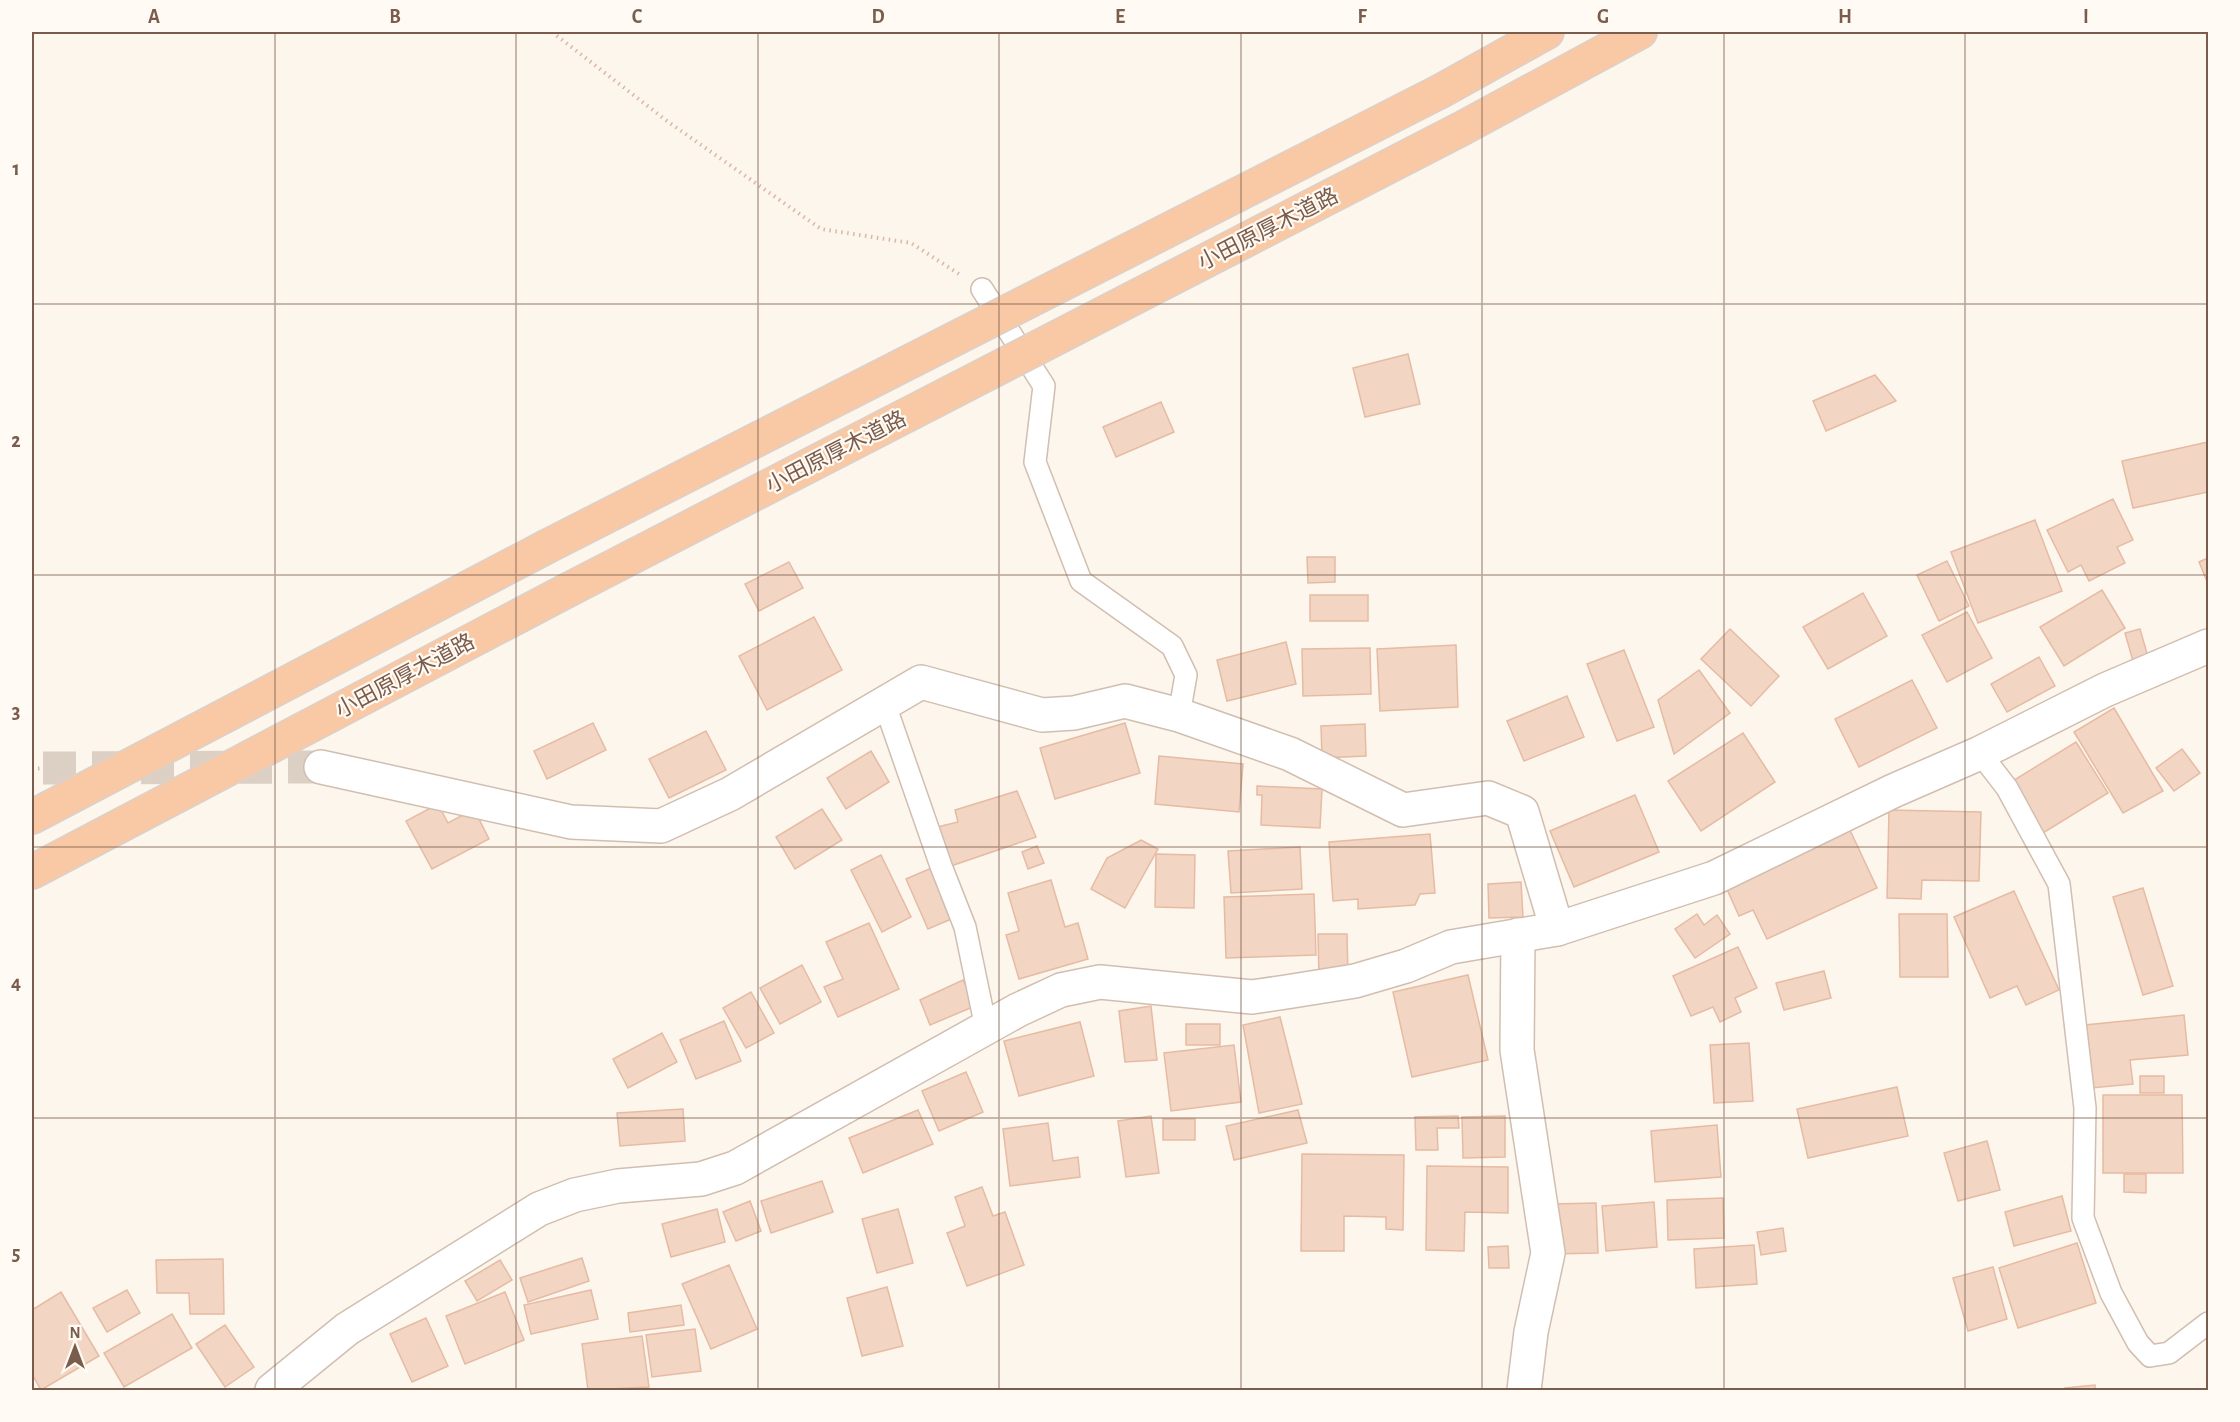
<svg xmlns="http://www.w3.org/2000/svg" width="2240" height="1422" font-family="'Alegreya Sans','Noto Sans JP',sans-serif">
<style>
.building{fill:#f3d5c3;stroke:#e6bba3;stroke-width:1.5}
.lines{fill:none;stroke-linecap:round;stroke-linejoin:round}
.minor-tunnel{stroke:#dcd0c4;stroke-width:33;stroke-dasharray:33 16;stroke-linecap:butt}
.service-casing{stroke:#d1beb0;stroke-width:24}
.minor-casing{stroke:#d1beb0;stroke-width:36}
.tertiary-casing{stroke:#d1beb0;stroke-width:36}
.trunk-casing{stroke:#dad1cd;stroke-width:36}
.path{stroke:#d9b8a5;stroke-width:4;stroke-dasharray:1.5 4.5;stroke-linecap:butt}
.service{stroke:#fff;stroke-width:21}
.minor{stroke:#fff;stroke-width:33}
.tertiary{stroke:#fff;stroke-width:33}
.trunk{stroke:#f9c8a4;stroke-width:33}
.trunk-bridge-casing{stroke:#dad1cd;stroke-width:36;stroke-linecap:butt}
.trunk-bridge{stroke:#f9c8a4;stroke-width:33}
.grid{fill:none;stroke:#7a5c4d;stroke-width:1.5;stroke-opacity:0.55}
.labels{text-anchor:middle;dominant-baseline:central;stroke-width:4.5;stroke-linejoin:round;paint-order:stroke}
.street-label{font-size:22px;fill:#7a5c4d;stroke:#fffaf3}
.neatline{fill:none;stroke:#7a5c4d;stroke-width:2}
.grid-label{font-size:20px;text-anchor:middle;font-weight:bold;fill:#7a5c4d}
</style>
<rect width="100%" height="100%" fill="#fdf6ec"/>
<g class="building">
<polygon points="1408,354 1420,404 1365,417 1353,368"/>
<polygon points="1875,375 1896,401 1826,431 1813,401"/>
<polygon points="1161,402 1174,432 1116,457 1103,427"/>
<polygon points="2208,442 2208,492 2133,508 2122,461"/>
<polygon points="2113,499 2133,540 2117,547 2125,563 2089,581 2081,565 2068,572 2047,530"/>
<polygon points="2035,520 2062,591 1978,623 1951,552"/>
<polygon points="1307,557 1335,557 1335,582 1308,583"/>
<polygon points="2208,558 2208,584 2199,562"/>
<polygon points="1947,561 1969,606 1939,621 1917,575"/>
<polygon points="789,562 803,588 759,611 745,584"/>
<polygon points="2102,590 2125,628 2064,666 2040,627"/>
<polygon points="1863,593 1887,636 1828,669 1803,627"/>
<rect x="1310" y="595" width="58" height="26"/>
<polygon points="1967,612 1992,658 1947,682 1922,635"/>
<polygon points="814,617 842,670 767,710 739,656"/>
<polygon points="1730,629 1779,676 1751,706 1701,659"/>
<polygon points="2140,629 2148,657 2133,661 2125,633"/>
<polygon points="1286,642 1296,684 1227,701 1217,660"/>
<polygon points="1456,645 1458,707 1380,711 1377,649"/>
<polygon points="1370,648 1371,694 1303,696 1302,649"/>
<polygon points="1624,650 1654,727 1617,741 1587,664"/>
<polygon points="2039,657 2055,686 2007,712 1991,684"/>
<polygon points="1699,670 1730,713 1674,754 1658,700"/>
<polygon points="1912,680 1937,728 1859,767 1835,719"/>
<polygon points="1567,696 1584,737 1524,761 1507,721"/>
<polygon points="2114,708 2163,791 2123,813 2074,732"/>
<polygon points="593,723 606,750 547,779 534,751"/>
<polygon points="1125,723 1140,773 1055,799 1040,748"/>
<polygon points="1365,724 1366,756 1322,758 1321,726"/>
<polygon points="706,731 726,770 669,798 649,759"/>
<polygon points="1743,733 1775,782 1701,831 1668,781"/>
<polygon points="2076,742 2108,793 2043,833 2011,782"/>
<polygon points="2182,749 2200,773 2174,791 2156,768"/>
<polygon points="871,751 889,782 846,809 827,778"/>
<polygon points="1159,756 1243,764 1239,812 1155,804"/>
<polygon points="1257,786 1322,789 1320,828 1261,825 1262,795 1257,795"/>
<polygon points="1017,791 1036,837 948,867 933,828 958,822 955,810"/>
<polygon points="1635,795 1659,852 1574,887 1550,831"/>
<polygon points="438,804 448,823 474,809 489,839 432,869 406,821"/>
<polygon points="822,809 842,840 795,869 776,837"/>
<polygon points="1889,810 1981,812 1979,881 1922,880 1921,899 1887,898"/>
<polygon points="1849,828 1877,888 1767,939 1753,910 1739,916 1725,885"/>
<polygon points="1430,834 1435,893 1420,894 1415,905 1358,909 1358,899 1333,901 1329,842"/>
<polygon points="1141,840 1158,849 1125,908 1091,889 1107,858"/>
<polygon points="1037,846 1044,863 1028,869 1022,852"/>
<polygon points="1300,847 1302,889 1231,893 1228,851"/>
<polygon points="1156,854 1195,855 1194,908 1155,907"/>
<polygon points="881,855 911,917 882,932 851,870"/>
<polygon points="934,867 956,917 928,929 906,879"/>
<polygon points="1051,880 1065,927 1078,923 1088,959 1019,979 1006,935 1019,931 1008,893"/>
<polygon points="1521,882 1523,917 1489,918 1488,884"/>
<polygon points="2143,888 2173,986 2143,995 2113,897"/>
<polygon points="2014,891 2059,990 2026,1005 2017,986 1990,998 1954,917"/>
<polygon points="1314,894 1316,955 1226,958 1224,897"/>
<polygon points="1697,914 1704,925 1717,915 1730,934 1695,958 1675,929"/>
<polygon points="1899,914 1947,914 1948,977 1900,977"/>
<polygon points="869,923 899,989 838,1017 824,987 843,979 826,942"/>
<polygon points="1318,934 1347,934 1348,977 1319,978"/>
<polygon points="1738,947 1757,988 1735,998 1741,1012 1720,1022 1713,1007 1691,1016 1673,976"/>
<polygon points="802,965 821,1002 780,1024 760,988"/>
<polygon points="1824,971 1831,998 1784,1010 1776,983"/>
<polygon points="1468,975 1488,1060 1412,1077 1393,992"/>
<polygon points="963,980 975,1006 930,1025 920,1000"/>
<polygon points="751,992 774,1033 746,1048 723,1008"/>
<polygon points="1151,1006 1157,1060 1125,1062 1119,1011"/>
<polygon points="2184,1015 2188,1055 2130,1060 2133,1084 2091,1088 2085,1025"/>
<polygon points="1280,1017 1302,1104 1259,1113 1243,1025"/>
<polygon points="724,1021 741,1061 696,1079 680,1040"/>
<polygon points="1080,1022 1094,1076 1019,1096 1004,1041"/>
<rect x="1186" y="1024" width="34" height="21"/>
<polygon points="662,1033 677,1062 628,1088 613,1059"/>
<polygon points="1749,1043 1753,1101 1714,1103 1710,1045"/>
<polygon points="1234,1045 1241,1102 1171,1111 1164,1053"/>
<polygon points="966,1072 983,1112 939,1131 922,1091"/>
<rect x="2140" y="1076" width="24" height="17"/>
<polygon points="1897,1087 1908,1136 1808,1158 1797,1109"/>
<polygon points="2103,1095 2182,1095 2183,1173 2103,1173"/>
<polygon points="683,1109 685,1141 620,1146 617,1113"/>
<polygon points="918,1110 933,1144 863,1173 849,1138"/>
<polygon points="1298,1110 1307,1143 1234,1160 1226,1126"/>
<polygon points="1151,1116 1159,1173 1126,1177 1118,1121"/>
<polygon points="1458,1116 1459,1128 1437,1128 1438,1150 1416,1150 1415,1117"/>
<polygon points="1505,1116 1505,1157 1463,1158 1462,1117"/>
<rect x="1163" y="1119" width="32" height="21"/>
<polygon points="1048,1123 1053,1161 1078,1157 1080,1177 1010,1186 1003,1129"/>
<polygon points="1717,1125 1721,1177 1655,1182 1651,1131"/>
<polygon points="1987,1141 2000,1190 1958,1201 1944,1153"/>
<polygon points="1302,1154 1404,1155 1403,1230 1386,1229 1386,1217 1344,1216 1344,1251 1301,1251"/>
<polygon points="1427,1166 1508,1167 1508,1213 1465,1212 1464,1251 1426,1250"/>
<polygon points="2124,1174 2146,1174 2146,1193 2124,1192"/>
<polygon points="822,1181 833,1212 771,1233 761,1201"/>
<polygon points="982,1187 993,1216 1005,1212 1024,1265 967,1286 947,1233 965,1226 955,1197"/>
<polygon points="2062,1196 2071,1231 2014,1246 2005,1212"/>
<polygon points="1723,1198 1724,1238 1668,1240 1667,1200"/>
<polygon points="750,1201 761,1231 736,1241 723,1212"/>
<polygon points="1654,1202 1657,1247 1606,1251 1602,1206"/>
<polygon points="1596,1203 1598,1253 1553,1254 1551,1204"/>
<polygon points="717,1209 725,1242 671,1257 662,1224"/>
<polygon points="898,1209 913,1263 877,1273 862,1219"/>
<polygon points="1783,1228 1786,1251 1761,1255 1757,1232"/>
<polygon points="2077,1243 2096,1303 2018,1328 1999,1268"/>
<polygon points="1754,1245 1757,1284 1696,1288 1694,1249"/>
<polygon points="1508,1246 1509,1268 1489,1268 1488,1247"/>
<polygon points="582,1258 589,1281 528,1302 520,1278"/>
<polygon points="223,1259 224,1314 190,1314 189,1293 157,1293 156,1260"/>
<polygon points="500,1260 512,1280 477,1301 465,1281"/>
<polygon points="729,1265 757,1329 711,1349 682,1284"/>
<polygon points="1993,1267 2007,1319 1968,1331 1953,1278"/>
<polygon points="887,1287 903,1346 862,1356 847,1298"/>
<polygon points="127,1290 140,1313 107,1332 93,1308"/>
<polygon points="591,1290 598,1319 531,1334 524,1305"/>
<polygon points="61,1292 99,1356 41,1390 32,1374 32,1310"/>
<polygon points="505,1292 524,1340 465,1364 446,1316"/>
<polygon points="681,1305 684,1325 630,1332 628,1313"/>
<polygon points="172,1314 192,1348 124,1387 104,1353"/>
<polygon points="426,1318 448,1366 412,1382 390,1334"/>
<polygon points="225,1325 254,1367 225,1387 196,1344"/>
<polygon points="695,1329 701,1371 652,1377 646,1335"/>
<polygon points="642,1336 649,1387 588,1390 582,1344"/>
<polygon points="2095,1385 2095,1390 2065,1390 2065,1388"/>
</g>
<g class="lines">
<polyline class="minor-tunnel" points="43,768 321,767"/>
<defs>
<g id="service">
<polyline points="982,289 1044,386 1035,462 1081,581 1172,646 1186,675 1179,715"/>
<polyline points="884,702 941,866 965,927 986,1028"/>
<polyline points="1980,753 2007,788 2059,884 2085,1108 2083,1218 2111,1293 2138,1343 2150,1356 2169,1353 2208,1323"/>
</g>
<g id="minor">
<polyline points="321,767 571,822 661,826 730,794 921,682 1042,715 1074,713 1125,701 1179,715 1290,754 1403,810 1488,798 1522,812 1557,929"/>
<polyline points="1518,935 1517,1050 1548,1253 1531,1332 1524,1390"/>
</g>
<polyline id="tertiary" points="272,1390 347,1329 539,1209 575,1195 618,1186 701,1179 735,1168 1018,1010 1061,990 1100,982 1252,997 1286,992 1355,981 1406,966 1451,947 1557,929 1714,878 1893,791 1980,753 2105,690 2208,646"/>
<g id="trunk">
<polyline points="1441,91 1547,32"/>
<polyline points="1461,129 1640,32"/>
<polyline points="32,817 546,547"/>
<polyline points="32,872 568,590"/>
</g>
</defs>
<use href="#service" class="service-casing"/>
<use href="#minor" class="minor-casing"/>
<use href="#tertiary" class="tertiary-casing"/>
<use href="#trunk" class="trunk-casing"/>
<g class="path">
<polyline points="552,32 667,121 821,229 911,243 959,274"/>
<polyline points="32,769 43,768"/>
</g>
<use href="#service" class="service"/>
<use href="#minor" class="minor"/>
<use href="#tertiary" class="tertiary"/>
<use href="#trunk" class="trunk"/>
<defs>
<g id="trunk-bridge">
<polyline points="546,547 1441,91"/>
<polyline points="568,590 1461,129"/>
</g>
</defs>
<use href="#trunk-bridge" class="trunk-bridge-casing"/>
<use href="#trunk-bridge" class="trunk-bridge"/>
</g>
<path class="grid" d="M275,32V1390M516,32V1390M758,32V1390M999,32V1390M1241,32V1390M1482,32V1390M1724,32V1390M1965,32V1390M32,304H2208M32,575H2208M32,847H2208M32,1118H2208"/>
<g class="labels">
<g class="street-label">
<text transform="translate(1268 229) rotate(-27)">小田原厚木道路</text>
<text transform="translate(836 452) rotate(-27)">小田原厚木道路</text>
<text transform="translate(405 676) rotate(-28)">小田原厚木道路</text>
</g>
</g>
<rect width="2240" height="1422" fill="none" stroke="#fffaf3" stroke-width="66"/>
<g transform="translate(75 1347)" stroke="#fffaf3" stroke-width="4.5" paint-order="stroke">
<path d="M0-4.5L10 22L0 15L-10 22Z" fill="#7a5c4d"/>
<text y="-9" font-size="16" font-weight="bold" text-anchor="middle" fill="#7a5c4d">N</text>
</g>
<rect x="33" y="33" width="2174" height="1356" class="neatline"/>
<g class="grid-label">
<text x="154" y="23">A</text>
<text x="395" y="23">B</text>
<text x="637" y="23">C</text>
<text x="878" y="23">D</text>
<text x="1120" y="23">E</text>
<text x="1362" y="23">F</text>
<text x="1603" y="23">G</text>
<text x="1845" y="23">H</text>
<text x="2086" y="23">I</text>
<text x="16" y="175">1</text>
<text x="16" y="447">2</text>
<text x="16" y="718">3</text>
<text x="16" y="989">4</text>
<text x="16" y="1260">5</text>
</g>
</svg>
